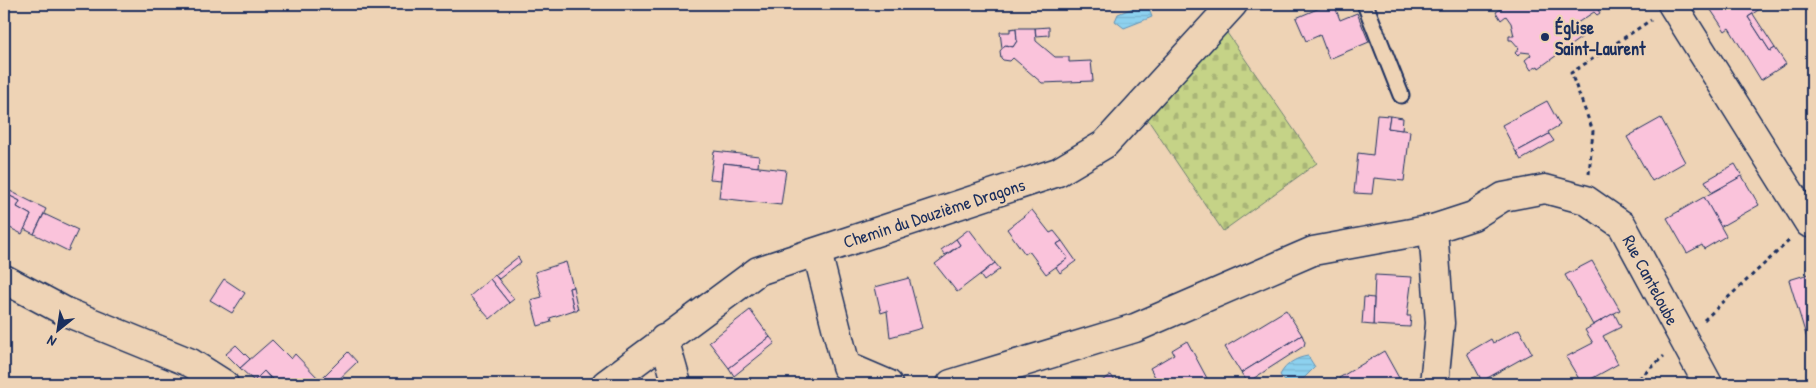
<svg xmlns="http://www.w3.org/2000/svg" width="1816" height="388" font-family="'Patrick Hand',sans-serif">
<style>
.cemetery{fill:url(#cemetery-stones);stroke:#708172}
.water{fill:url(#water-rules);stroke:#5f90b5}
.building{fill:#fac3db;stroke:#1b2f5e}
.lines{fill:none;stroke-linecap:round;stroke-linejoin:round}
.lane-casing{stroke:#1b2f5e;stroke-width:19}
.street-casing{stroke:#1b2f5e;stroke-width:31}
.path{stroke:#1b2f5e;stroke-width:3;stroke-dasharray:4 4;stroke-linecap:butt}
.lane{stroke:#eed3b5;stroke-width:15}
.street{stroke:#eed3b5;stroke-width:28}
.poi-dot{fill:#1b2f5e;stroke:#eed3b5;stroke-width:2}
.labels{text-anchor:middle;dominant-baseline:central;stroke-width:4.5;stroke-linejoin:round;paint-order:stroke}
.poi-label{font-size:18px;font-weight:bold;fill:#1b2f5e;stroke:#eed3b5;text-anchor:start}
.street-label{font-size:18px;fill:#1b2f5e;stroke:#eed3b5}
</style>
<defs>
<pattern id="cemetery-stones" width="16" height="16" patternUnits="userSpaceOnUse" patternTransform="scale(1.25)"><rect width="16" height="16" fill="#c5d387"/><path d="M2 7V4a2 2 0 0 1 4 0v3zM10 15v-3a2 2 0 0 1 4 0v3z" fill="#a9b577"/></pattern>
<pattern id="water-rules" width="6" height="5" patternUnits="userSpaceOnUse" patternTransform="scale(1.25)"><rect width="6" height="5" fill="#8dd1ef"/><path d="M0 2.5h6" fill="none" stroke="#79b4cf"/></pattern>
</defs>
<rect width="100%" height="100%" fill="#eed3b5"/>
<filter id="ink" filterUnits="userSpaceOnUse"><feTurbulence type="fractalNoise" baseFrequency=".02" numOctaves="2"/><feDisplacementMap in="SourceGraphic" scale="10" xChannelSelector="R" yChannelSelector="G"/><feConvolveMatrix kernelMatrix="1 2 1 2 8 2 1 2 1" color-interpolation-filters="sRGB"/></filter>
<g filter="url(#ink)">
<polygon class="cemetery" points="1225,30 1317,163 1223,231 1146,117"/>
<g class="water">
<polygon points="1143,4 1147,4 1152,17 1124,28 1115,21 1118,14"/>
<path d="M1308,356L1315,367L1303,379L1287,384L1280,375C1286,364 1295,358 1308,356Z"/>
</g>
<g class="building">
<polygon points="1329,4 1334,4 1340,20 1357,13 1369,42 1329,59 1320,35 1306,41 1296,18"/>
<polygon points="1498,4 1604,4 1597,8 1600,13 1597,15 1594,12 1574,25 1582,37 1539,68 1538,66 1531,70 1525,60 1531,55 1530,53 1521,52 1518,56 1515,53 1519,48 1512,40 1509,40 1509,36 1514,36 1511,23 1506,16 1501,20 1496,12 1501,9"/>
<polygon points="1707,4 1763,4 1764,6 1748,17 1770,51 1775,48 1786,64 1761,80 1729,28 1725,31"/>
<polygon points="1753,14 1775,48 1770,51 1748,17"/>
<polygon points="1049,27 1049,35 1036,36 1035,28"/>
<polygon points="1016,28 1017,41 1013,47 1007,45 1002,48 1000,32 1010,32 1010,29"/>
<polygon points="1016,28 1035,28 1036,41 1055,57 1069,57 1069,62 1091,61 1093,81 1042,83 1013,58 1010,61 1003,60 1001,58 1000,51 1005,45 1013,47 1017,41"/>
<polygon points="1547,101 1560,125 1548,132 1549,134 1516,152 1502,125"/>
<polygon points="1377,115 1390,116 1388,128 1410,131 1404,181 1374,178 1372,194 1354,193 1358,153 1373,155"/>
<polygon points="1390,116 1403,118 1402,130 1388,128"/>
<polygon points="1661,118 1685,162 1652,181 1627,137"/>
<polygon points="1549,134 1554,141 1521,160 1516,152"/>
<polygon points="714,151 759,156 758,167 723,163 721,180 710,179"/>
<polygon points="723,163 786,170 781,205 719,198"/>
<polygon points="1735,164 1742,176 1712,193 1705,181"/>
<polygon points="1742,176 1759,205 1720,227 1704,197"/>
<polygon points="8,190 46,209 34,234 24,229 31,215 17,207 20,201 6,194"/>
<polygon points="4,193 20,201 17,207 31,215 22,234 4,225"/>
<polygon points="1704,197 1726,236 1704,249 1702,245 1687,253 1667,218"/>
<polygon points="1032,210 1050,233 1054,231 1062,241 1057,244 1068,258 1046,274 1029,251 1025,254 1007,229"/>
<polygon points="44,214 78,230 68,251 34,234"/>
<polygon points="969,229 995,263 957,292 935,264 960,245 956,239"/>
<polygon points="956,239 960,245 945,255 941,250"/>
<polygon points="1062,241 1076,261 1060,273 1056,267 1068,258 1057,244"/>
<polygon points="518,257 521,262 499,279 495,275"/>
<polygon points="1592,261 1620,310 1593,325 1565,275"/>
<polygon points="566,262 573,287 569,288 574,310 550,318 551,322 538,326 531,300 542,297 535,272"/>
<polygon points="995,263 1000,269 984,281 980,275"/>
<polygon points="1812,273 1812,344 1809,345 1789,280"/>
<polygon points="495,275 514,299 509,303 490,279"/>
<polygon points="1375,275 1412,277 1407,316 1411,316 1410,327 1373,325"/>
<polygon points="909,278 922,328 890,337 887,311 881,313 875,287"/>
<polygon points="224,279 245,293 232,313 210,300"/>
<polygon points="490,279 509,303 490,319 470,296"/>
<polygon points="573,287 578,310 574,310 569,288"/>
<polygon points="1364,297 1374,298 1373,325 1362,324"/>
<polygon points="750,310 770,337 729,368 709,342"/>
<polygon points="1286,310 1302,335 1241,373 1225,347"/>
<polygon points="1614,313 1621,327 1603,336 1618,364 1582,384 1566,357 1593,343 1585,330"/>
<polygon points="1519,329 1532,353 1482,381 1467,353 1491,339 1493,343"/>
<polygon points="1302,335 1305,342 1304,346 1248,382 1241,373"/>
<polygon points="770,337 775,343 734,376 729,368"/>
<polygon points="272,340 291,359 295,354 320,380 348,352 357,362 334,384 277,384 264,371 254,381 240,368"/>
<polygon points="1187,341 1209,382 1204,384 1159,384 1150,368 1174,354 1172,350"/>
<polygon points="236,345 250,359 240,368 226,354"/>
<polygon points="1384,351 1399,378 1389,384 1342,384 1339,378"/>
<polygon points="264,371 270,378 263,384 257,384 254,381"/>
<polygon points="1111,375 1117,384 1097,384"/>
</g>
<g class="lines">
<defs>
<polyline id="lane" points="1365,4 1401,95"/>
<g id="street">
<polyline points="1672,4 1809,223"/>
<polyline points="1433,229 1440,323 1434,384"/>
<polyline points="817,252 846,366 888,384"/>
<polyline points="4,279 66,312 191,363 224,384"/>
<polyline points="664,339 677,384"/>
<polyline points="606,384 758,271 1058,172 1105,144 1233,4"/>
<polyline points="951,384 1135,328 1313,251 1433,229 1473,216 1503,197 1545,189 1586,200 1622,225 1708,384"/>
</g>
</defs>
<use href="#lane" class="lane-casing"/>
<use href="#street" class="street-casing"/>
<g class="path">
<polyline points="1589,174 1593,131 1571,73 1651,20"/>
<polyline points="1704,320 1791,239"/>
<polyline points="1633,384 1664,356"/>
</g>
<use href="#lane" class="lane"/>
<use href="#street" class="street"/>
</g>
</g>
<circle class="poi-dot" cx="1545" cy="37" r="5"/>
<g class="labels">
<g class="poi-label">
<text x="1555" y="27">Église<tspan x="1555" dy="21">Saint-Laurent</tspan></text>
</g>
<g class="street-label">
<text transform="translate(934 213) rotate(-18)">Chemin du Douzième Dragons</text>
<text transform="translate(1651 280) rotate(62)">Rue Canteloube</text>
</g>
</g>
<rect width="1816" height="388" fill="none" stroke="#eed3b5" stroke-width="20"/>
<rect x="10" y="10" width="1796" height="368" fill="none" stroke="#1b2f5e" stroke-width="2" filter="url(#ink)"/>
<g transform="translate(58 330) rotate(210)" stroke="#eed3b5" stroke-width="4" paint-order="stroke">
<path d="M0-4L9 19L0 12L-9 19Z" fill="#1b2f5e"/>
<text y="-8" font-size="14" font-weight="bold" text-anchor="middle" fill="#1b2f5e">N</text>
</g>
</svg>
